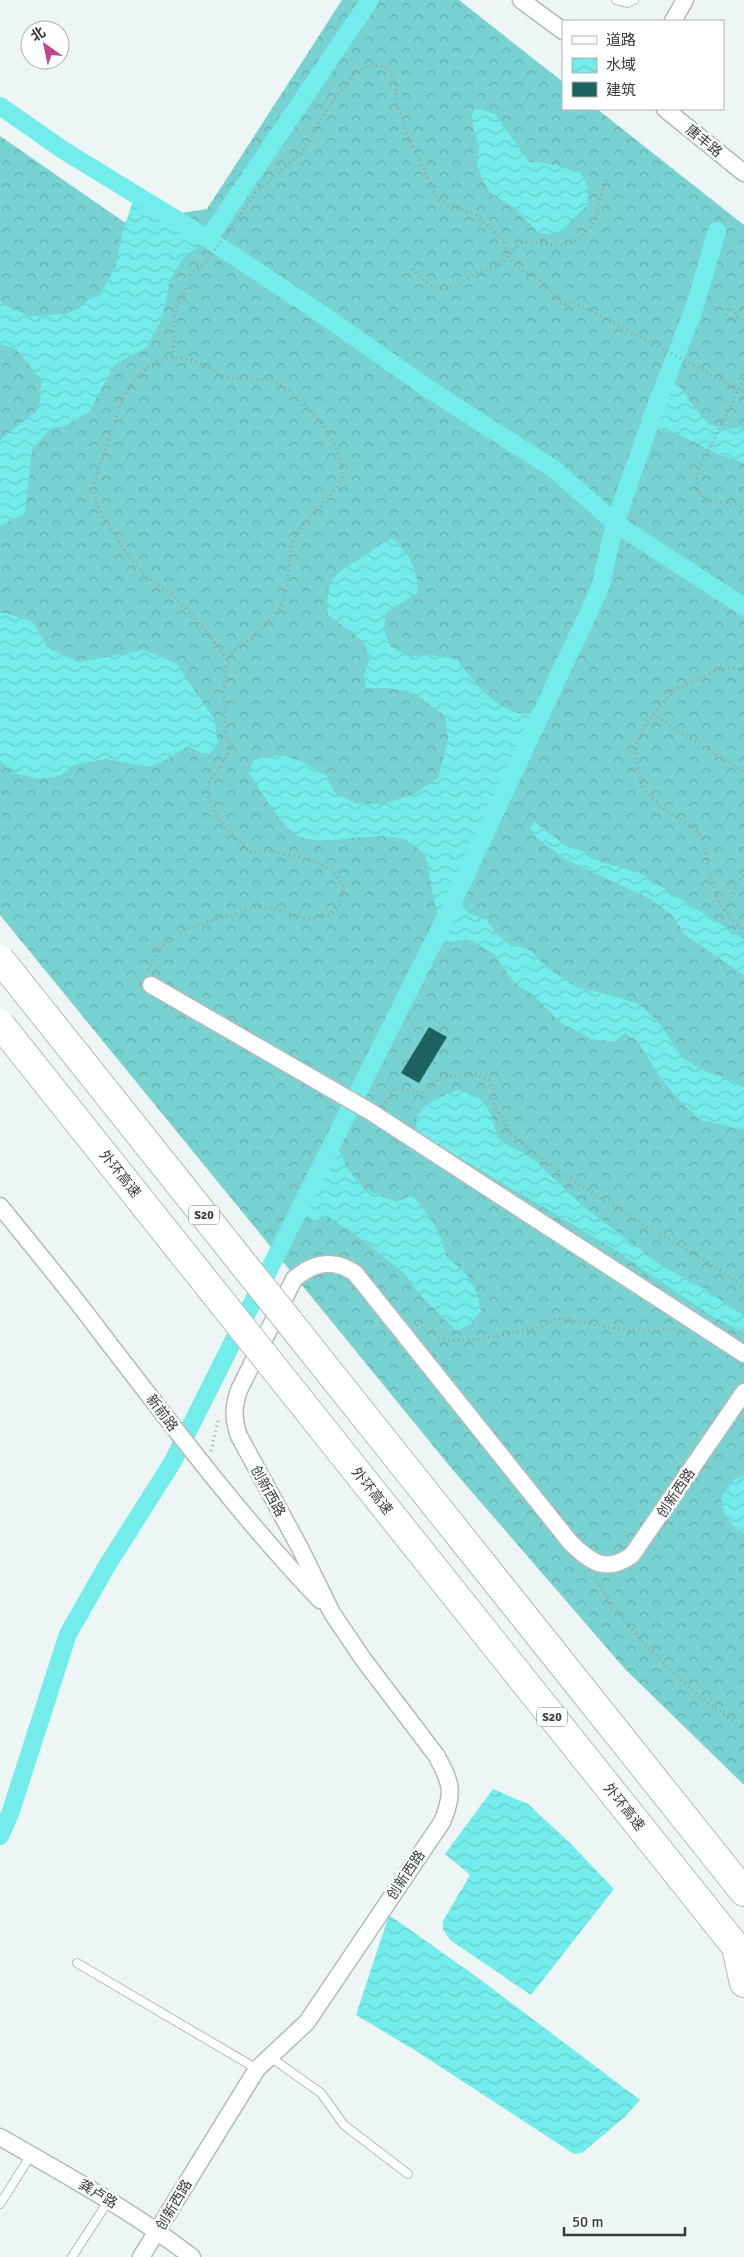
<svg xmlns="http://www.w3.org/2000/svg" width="744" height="2257" font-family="Signika,'Noto Sans SC',sans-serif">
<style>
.forest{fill:url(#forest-crowns)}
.water{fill:url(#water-waves)}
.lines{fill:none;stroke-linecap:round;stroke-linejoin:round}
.canal{stroke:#73edec;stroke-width:18}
.building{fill:#1e6161}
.lane-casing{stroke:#b3baba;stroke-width:10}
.street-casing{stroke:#b3baba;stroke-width:19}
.highway-casing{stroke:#b3baba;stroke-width:30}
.path{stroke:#9aa0a0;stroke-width:3;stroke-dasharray:1 4;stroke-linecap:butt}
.lane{stroke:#fff;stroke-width:8}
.street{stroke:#fff;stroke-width:16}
.highway{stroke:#fff;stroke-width:28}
.highway-bridge-casing{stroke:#b3baba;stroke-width:30;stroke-linecap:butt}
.highway-bridge{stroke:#fff;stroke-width:28}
.labels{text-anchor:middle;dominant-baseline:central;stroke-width:5;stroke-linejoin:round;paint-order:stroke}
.shield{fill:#fff;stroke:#747676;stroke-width:1}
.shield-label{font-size:12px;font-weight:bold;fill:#383b3b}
.street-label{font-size:14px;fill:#383b3b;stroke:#fff}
</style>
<defs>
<pattern id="forest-crowns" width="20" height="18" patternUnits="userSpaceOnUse" patternTransform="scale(1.25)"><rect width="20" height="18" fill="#78d2d1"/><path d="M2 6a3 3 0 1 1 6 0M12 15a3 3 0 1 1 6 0" fill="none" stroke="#63acab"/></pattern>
<pattern id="water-waves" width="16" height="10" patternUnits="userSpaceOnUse" patternTransform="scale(1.25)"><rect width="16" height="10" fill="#73edec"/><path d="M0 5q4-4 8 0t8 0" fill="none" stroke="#64cccb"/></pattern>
</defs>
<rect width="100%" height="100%" fill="#eef5f5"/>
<polygon class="forest" points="342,0 459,0 563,82 563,109 597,109 744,225 744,1785 625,1669 452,1469 0,915 0,136 124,222 207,209"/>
<g class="water">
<polygon points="475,108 495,114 529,162 546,163 580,172 587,184 588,204 557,235 538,233 518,211 490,192 483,180 477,166 479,149 471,117"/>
<polygon points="135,195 208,239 184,257 170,280 162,318 147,347 114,365 89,412 65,426 51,428 32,449 25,513 0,526 0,440 38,410 42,381 16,349 0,344 0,300 5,305 28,316 67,314 101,292 115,268 123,231"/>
<polygon points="668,376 682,390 696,410 709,425 730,429 744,427 744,463 720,455 684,437 649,425"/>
<path d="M394,539C411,558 417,568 418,593L386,612L384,630L391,647L409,656L432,655L458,660C471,680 489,701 511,711C519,714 532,714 542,715L455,899L469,913L487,920L495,933L507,942L529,950L549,969L578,988L612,995L640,1005L661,1025L681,1057L704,1071L732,1080L744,1088V1130L701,1120L681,1102L660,1077L638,1042L625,1033L614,1042L592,1039L561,1023L536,998L514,982L494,954L470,940L433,943L440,928L425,854C418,849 410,842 402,839C372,829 319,850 295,834C281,825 259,788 249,773L254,760L282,755L301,761L326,776L336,794L356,803L381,804L413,795L438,778L448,740L445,716L416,694L389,688H366L364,673L370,659L363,641L328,615C325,573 337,574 367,554C378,547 380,542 394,539Z"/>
<polygon points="0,613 6,613 33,622 48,648 78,662 144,650 176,663 214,719 218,743 208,756 188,746 170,758 149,767 106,759 73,765 60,776 39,779 13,773 0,760"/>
<polygon points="534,822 566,846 585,852 601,862 638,872 744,939 744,975 686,936 672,915 650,899 565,859 528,831"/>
<path d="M457,1090C485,1094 492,1112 497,1137L507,1145L530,1156L584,1207L662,1266L708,1291L744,1316V1332L715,1318L606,1244L419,1134C418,1131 416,1126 416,1122C418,1105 444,1095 457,1090Z"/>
<path d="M334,1140L349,1171L364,1189L396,1202L412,1195C429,1215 441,1232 447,1257C469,1275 476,1283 481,1311L471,1324L456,1331L421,1296L405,1274L355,1234L327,1217L314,1221L298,1211Z"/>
<path d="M744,1476V1533C729,1526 723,1514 721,1498L734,1479Z"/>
<polygon points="493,1789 528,1804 571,1844 614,1889 531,1995 450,1940 443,1929 443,1921 470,1875 445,1854"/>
<polygon points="389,1915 477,1977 640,2100 626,2116 582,2153 574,2154 416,2051 356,2015"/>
</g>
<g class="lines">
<g class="canal">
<polyline points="0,106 63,150 208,239 320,313 433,392 555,470 615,523 744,607"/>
<polyline points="208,239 370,0"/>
<polyline points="0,1836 10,1814 68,1634 108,1564 172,1463 445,919 600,588 615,523 657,403 694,309 717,231"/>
</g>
</g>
<polygon class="building" points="429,1027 447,1037 419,1083 401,1073"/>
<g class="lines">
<defs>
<g id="lane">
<polyline points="616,0 627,3 634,0"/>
<polyline points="77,1963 257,2069"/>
<polyline points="270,2057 321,2093 344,2125 408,2174"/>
<polyline points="0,2204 31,2155"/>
<polyline points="72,2257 109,2200"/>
</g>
<g id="street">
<polyline points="521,0 563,31"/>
<polyline points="673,21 685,0"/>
<polyline points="665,109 744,173"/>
<polyline points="151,985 371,1112 744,1354"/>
<path d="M0,1206C34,1248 69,1290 101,1333C172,1425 240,1516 320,1600"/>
<path d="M0,2137C66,2175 132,2211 192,2257"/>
<path d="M141,2257L257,2069L307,2022L442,1822C455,1792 451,1782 436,1755L363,1659L332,1613L300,1548L239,1436C233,1419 233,1408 239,1390L294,1279C314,1262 333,1258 355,1273L570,1542C590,1562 606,1574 632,1555L744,1392"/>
</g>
<g id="highway">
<polyline points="409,1472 744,1892"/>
<polyline points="369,1487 744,1957"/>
<polyline points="736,1947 744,1983"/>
</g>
</defs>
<use href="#lane" class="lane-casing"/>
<use href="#street" class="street-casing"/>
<use href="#highway" class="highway-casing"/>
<g class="path">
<path d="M412,269C422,280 438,294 454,287C462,283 469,276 477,273C488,268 489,272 501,263C509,256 513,247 523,243C527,241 531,242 534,243C553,245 569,249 584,235C600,220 598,197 607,179"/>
<polyline points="736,317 737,313 729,308 726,315 733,320 736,317 744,320"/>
<polyline points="173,357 175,311 193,272 207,261 256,193 301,153 329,106 357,72 371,65 388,68 395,83 397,103 406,131 436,196 447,205 477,215 504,241 507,256 525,272 540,280 561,303 567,304 572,301 744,392"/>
<polyline points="744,379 697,473 698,489 706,501 726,502 744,507"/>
<polyline points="744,670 735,668 718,670 675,689 647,722 637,742 635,756 642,786 653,799 667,811 696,829 705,846 708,867 719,904 737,925 744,930"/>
<polyline points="653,714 670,726 744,772"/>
<path d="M724,911C733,898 733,885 744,874"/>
<path d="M148,970L157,951L184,929L257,907L274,909L309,919L331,914L341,903L343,886L334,871L316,861L266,850L252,853C236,840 204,810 208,787C210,778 215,774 220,767C226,761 229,751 232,743L227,740C225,718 218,662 237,647C240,644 245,643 249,641C257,634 278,612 282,603C292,580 284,553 298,532C309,515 340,492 342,473C344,444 302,395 277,383C259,375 241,382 227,377C215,373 206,365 194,361C171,352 148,362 134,381C120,400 114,422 107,444C101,463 91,481 96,502C98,509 104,516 107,522C120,545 135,567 155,583C161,588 168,591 174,597C194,615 212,637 227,660"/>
<polyline points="384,1102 396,1088 425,1093 440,1077 476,1074 489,1080 495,1093 494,1105 510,1133 524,1145 567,1177 652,1230 698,1256 744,1287"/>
<path d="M417,1325L448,1341L467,1340L496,1337L517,1331L543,1327L558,1318C597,1325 638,1335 677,1328"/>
<polyline points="211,1451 218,1421"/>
<path d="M594,1577C628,1635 689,1692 744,1729"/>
</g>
<use href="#lane" class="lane"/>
<use href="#street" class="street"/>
<use href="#highway" class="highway"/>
<defs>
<g id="highway-bridge">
<polyline points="0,959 409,1472"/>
<polyline points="0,1024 369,1487"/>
</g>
</defs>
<use href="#highway-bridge" class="highway-bridge-casing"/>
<use href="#highway-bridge" class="highway-bridge"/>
</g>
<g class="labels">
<g class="shield">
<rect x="189" y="1205.5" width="30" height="19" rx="4"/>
<rect x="537" y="1707.5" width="30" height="19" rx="4"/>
</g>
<g class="shield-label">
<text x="204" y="1215">S20</text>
<text x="552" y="1717">S20</text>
</g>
<g class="street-label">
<text transform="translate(704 141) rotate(39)">唐丰路</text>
<text transform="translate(120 1174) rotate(51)">外环高速</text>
<text transform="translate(162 1413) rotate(53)">新前路</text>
<text transform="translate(268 1491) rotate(61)">创新西路</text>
<text transform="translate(372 1491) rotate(51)">外环高速</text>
<text transform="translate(676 1493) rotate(-56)">创新西路</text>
<text transform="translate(624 1807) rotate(51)">外环高速</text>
<text transform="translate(406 1875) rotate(-56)">创新西路</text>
<text transform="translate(98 2194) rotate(31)">龚卢路</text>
<text transform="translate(174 2205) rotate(-59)">创新西路</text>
</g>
</g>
<rect x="562" y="20" width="162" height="90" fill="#ffffff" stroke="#afb1b1"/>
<rect x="572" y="36" width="25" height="8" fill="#ffffff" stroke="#afb1b1"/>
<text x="606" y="45" font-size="15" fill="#383b3b">道路</text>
<rect x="572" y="58" width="25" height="15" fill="url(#water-waves)" stroke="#afb1b1"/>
<text x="606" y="70" font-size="15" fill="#383b3b">水域</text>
<rect x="572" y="82" width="25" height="15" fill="#1e6161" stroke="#afb1b1"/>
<text x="606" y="95" font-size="15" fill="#383b3b">建筑</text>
<g transform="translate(45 45) rotate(327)"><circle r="24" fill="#ffffff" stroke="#afb1b1"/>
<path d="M0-4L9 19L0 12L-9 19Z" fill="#c04493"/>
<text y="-8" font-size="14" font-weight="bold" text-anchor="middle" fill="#383b3b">北</text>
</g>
<path d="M564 2227v8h121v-8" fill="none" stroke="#383b3b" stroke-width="2.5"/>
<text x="572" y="2227" font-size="15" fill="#383b3b" stroke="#ffffff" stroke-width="4" paint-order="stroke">50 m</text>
</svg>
